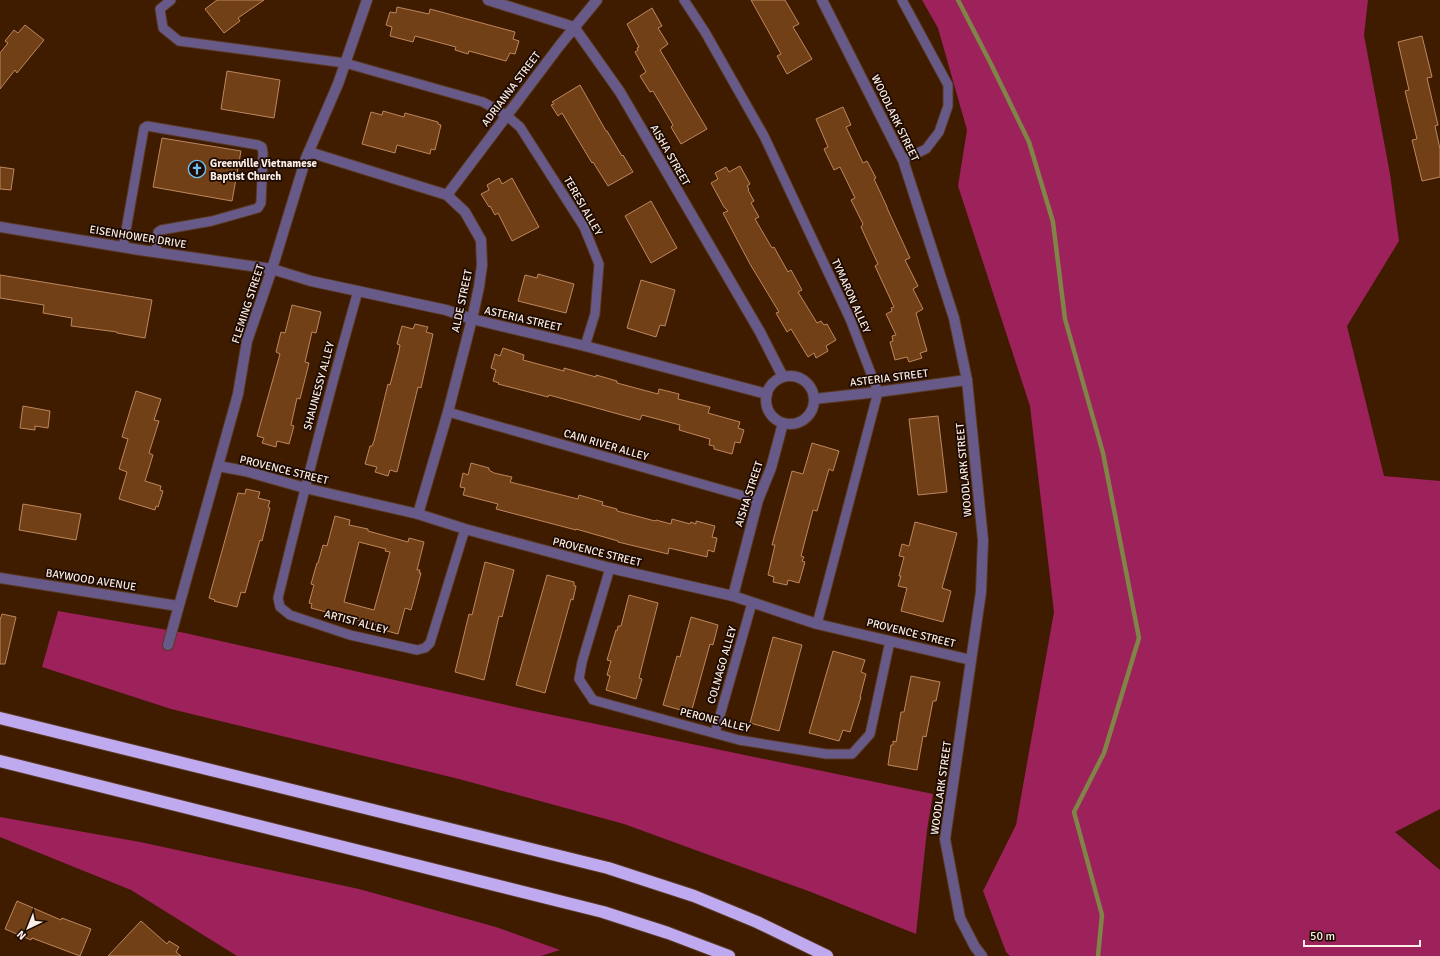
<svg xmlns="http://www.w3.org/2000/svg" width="1440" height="956" font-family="Signika,sans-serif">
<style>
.forest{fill:#9d215b}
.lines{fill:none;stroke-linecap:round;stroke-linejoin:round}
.stream{stroke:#808446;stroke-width:4.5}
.building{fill:#714016;stroke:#bd875e;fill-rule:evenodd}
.lane-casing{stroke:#593920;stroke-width:11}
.street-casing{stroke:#593920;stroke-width:12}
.highway-casing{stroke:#593920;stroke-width:14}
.lane{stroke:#685a88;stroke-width:9}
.street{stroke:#685a88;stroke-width:10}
.highway{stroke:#bfaaef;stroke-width:12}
.labels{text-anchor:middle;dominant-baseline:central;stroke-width:3.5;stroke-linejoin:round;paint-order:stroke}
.street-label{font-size:11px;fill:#faeee6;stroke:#1d0a00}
.poi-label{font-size:11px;font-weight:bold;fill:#faeee6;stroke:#1d0a00;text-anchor:start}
</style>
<rect width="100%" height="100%" fill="#3f1c00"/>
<g class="forest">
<polygon points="922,0 1368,0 1364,35 1390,174 1399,241 1347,326 1384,476 1440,481 1440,809 1395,832 1440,870 1440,956 1010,956 1006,952 983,891 1016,825 1054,612 1030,406 958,186 967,130 938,28"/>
<polygon points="58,611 185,633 524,709 933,794 927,830 916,934 811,892 624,824 459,779 171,709 42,667"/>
<polygon points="0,817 140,842 359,889 496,927 560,950 541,956 237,956 131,890 0,837"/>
</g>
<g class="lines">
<polyline class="stream" points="958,0 991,64 1029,142 1053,222 1065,319 1103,453 1139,638 1104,753 1074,812 1102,915 1098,956"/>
</g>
<g class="building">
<polygon points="217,0 264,0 238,18 240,21 224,33 205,9"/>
<polygon points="751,0 785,0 799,24 793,27 812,59 787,74 777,56 781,54"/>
<polygon points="397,7 429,14 430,9 515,32 513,39 519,41 515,54 510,53 506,61 469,51 468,54 455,50 456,47 415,36 413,42 390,36 392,27 386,25 390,12 396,13"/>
<polygon points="652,8 662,26 658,28 668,44 660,50 707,129 681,144 671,127 673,125 653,91 650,92 640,76 646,72 635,52 638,50 637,48 639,47 627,24"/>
<polygon points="25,25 44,40 17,73 15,70 0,89 0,53 8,43 5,41 14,30 18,33"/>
<polygon points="1422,36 1432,77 1427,78 1438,125 1435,126 1440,149 1440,177 1422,181 1412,140 1417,139 1405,91 1409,90 1398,42"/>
<polygon points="227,71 280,80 274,118 221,109"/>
<polygon points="580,85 606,131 607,131 622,156 623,155 633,172 608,186 593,162 592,163 562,113 558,116 551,105 554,104 552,102"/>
<polygon points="843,107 851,125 846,127 863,163 867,161 876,178 874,179 887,207 887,208 910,258 905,260 918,286 913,289 923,309 916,313 927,351 920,353 922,358 909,362 907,357 895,360 890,342 893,341 892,336 896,335 886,314 892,311 891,308 894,307 875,266 878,264 861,227 863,224 851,200 855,198 840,167 834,170 824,149 828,147 816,119"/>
<polygon points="383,111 404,117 405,113 438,122 438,124 441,125 435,150 431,149 430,154 397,145 395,153 362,144 371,112 382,115"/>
<polygon points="162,138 241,151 232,201 153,187"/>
<polygon points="740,166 750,184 747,186 749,189 748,190 754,201 751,203 759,217 755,219 772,248 774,247 788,272 791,270 802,290 798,292 817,323 821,321 824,325 827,324 836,340 826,346 828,351 816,358 814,353 808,357 791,329 787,332 776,313 779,312 750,264 723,213 728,211 724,207 711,183 718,179 715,173 726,167 729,172"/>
<polygon points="0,167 14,169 11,190 0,189"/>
<polygon points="499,178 502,184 512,178 539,227 512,241 498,213 495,215 490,206 489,207 481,194 489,190 487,185"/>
<polygon points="651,201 677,248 651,263 625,216"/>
<polygon points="538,274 574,284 566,313 518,301 525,275 537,278"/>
<polygon points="0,275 152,300 145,338 117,333 117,332 71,326 72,318 43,313 44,305 0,298"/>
<polygon points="641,280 675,290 665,326 660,325 656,337 627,328"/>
<polygon points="292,305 321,312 316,333 312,332 305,362 309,363 300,399 297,398 291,425 294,426 289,444 277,441 276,447 262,443 264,438 257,436 280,354 276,352 281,332 285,333"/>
<polygon points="415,324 428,327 426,332 433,334 421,388 418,387 397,472 390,470 388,476 375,472 377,467 365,464 370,446 372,446 374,441 388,384 390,385 399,351 400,345 397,344 402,326 413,329"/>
<polygon points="503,348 524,355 523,360 564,371 564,368 596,377 596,375 617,381 617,383 658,394 659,389 679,394 678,399 710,407 708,413 740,422 738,428 744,430 740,443 735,442 732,454 714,449 714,446 709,445 710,439 679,430 680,425 642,415 640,420 549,395 548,397 498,384 499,383 493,381 496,370 491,368 495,354 500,356"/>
<polygon points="136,391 161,399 154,420 159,421 149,453 153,455 145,481 161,486 160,490 163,491 158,507 156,506 155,510 119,499 127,472 119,469 128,439 122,437"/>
<polygon points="23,406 50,411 48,428 35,426 35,430 20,428"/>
<polygon points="938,416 947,492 918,495 909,419"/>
<polygon points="812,443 839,451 833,471 829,469 817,511 813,510 801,556 804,557 802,561 805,562 799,583 788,580 787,585 773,582 774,577 768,575 775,545 772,545 792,471 803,474"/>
<polygon points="471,463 489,468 489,470 494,473 512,477 510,482 578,499 579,495 603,502 602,505 617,509 617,511 655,521 656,520 671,524 672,519 690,524 691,522 696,524 696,521 715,526 712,537 717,538 714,552 708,550 707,557 669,548 668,554 618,542 618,541 576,529 576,530 496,509 498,504 463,495 465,488 460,487 463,473 468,475"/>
<polygon points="246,489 260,492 258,498 270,501 268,507 270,508 262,541 260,540 245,593 241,592 237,607 214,601 215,600 209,598 238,493 245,494"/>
<polygon points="23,504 81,514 76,540 19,530"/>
<path d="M335,516L350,520L349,525L368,529V531L408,542L409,538L424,542L417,570H420L419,573H421L413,603L411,610L405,608L398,634L387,631L388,628L311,608L312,604L309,603L314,585L311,584L317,563H318L323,545L327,546ZM359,542L386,549L385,551L390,552L374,610L344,602Z"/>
<polygon points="915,522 957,533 942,588 951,591 943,622 901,611 907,588 898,586 901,576 899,576 904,557 899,556 902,544 909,546"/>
<polygon points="485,562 514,570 502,617 499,616 484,680 455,672 469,614 472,615"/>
<polygon points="547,575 574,582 574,586 576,586 573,600 571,599 545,693 516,685"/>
<polygon points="629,595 658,603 639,678 642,679 636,699 606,690 610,676 607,675 611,661 607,660 616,630 617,631 618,626 621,626"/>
<polygon points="2,614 16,617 5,664 0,664 0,620"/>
<polygon points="691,617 718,625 713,645 710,644 691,713 663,705 677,656 680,657"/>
<polygon points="773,637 802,645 779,731 750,723"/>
<polygon points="833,651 865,660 861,672 866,674 860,697 861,697 850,732 843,730 839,741 809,733"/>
<polygon points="911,676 940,682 936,701 933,701 926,737 923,736 917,770 888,765 891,745 893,745 893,741 896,742 901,712 904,712"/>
<polygon points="17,901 61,920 62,918 91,929 80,956 32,938 31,940 5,929"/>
<polygon points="141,921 167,944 169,941 179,947 176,952 181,956 108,956"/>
</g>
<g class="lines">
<defs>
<g id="lane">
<polyline points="171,0 160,9 163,28 179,41 345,63 483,102 506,115 520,127 584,227 599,264 595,314 585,346"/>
<polyline points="684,0 705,32 764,136 850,319 878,392 817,624"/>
<polyline points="902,0 948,85 948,106 939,132 926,149 903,160"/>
<polyline points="123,247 144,128 147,126 258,145 262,147 263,153 261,203 258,208 212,221 161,230 158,232 156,252"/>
<path d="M358,291C329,393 303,495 278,598L280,607L290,615L350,635L417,650L425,648L430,643L465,529"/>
<polyline points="448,412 758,500"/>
<polyline points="610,568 582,662 579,679 593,700 739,740 826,754 852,754 870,734 890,641"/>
<polyline points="715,733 752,603"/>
</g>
<g id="street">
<polyline points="488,0 574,27 620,92 760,332 783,377"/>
<polyline points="822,0 903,160 954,318 967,380 983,540 981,592 945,839 960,918 975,947 982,956"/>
<polyline points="309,152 447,195 465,212 481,240 482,265 479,287 472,319 448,412 418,514"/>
<polyline points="447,195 560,45 597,0"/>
<polyline points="0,227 140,250 272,269 311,281 446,310 472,319 585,346 767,394"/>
<circle cx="790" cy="400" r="24"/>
<polyline points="814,399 878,392 967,380"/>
<polyline points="218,466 245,471 305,488 418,514 465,529 610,568 733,596 817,624 971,660"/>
<polyline points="0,578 178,606"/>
<polyline points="733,596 758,500 771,468 783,423"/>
<polyline points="168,645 238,394 247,341 272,269 306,158 338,84 367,0"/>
</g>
<g id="highway">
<polyline points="0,718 608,868 694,896 757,922 827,956"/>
<polyline points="0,761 603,912 668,933 729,956"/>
</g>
</defs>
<use href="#lane" class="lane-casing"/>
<use href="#street" class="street-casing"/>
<use href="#highway" class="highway-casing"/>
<use href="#lane" class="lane"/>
<use href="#street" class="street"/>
<use href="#highway" class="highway"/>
</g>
<defs>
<symbol id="church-ring" viewBox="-11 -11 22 22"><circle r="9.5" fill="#1d0a00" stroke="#70c1f4" stroke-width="1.5"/><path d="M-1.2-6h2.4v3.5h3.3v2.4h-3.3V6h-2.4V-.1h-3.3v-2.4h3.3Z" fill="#70c1f4"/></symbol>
</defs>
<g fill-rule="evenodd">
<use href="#church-ring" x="187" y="159" width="20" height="20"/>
</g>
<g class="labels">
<g class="street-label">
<text transform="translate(511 89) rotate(-53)">ADRIANNA STREET</text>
<text transform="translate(895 118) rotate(64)">WOODLARK STREET</text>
<text transform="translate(670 155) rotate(60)">AISHA STREET</text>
<text transform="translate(583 206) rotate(60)">TERESI ALLEY</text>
<text transform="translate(138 237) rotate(9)">EISENHOWER DRIVE</text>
<text transform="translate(851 296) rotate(66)">TYMARON ALLEY</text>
<text transform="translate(462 301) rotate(-78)">ALDE STREET</text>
<text transform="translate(248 304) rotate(-72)">FLEMING STREET</text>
<text transform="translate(523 319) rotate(13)">ASTERIA STREET</text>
<text transform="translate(889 378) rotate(-7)">ASTERIA STREET</text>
<text transform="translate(319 386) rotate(-75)">SHAUNESSY ALLEY</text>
<text transform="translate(606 445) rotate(16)">CAIN RIVER ALLEY</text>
<text transform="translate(284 470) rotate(14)">PROVENCE STREET</text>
<text transform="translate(964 470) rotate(-95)">WOODLARK STREET</text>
<text transform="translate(749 494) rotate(-72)">AISHA STREET</text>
<text transform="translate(597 552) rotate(14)">PROVENCE STREET</text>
<text transform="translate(91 580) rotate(9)">BAYWOOD AVENUE</text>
<text transform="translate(356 622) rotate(15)">ARTIST ALLEY</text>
<text transform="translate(911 633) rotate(14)">PROVENCE STREET</text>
<text transform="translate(722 665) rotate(-74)">COLNAGO ALLEY</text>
<text transform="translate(715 720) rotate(14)">PERONE ALLEY</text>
<text transform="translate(941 788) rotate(-82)">WOODLARK STREET</text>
</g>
<g class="poi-label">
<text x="210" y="163">Greenville Vietnamese<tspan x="210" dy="13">Baptist Church</tspan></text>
</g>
</g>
<g transform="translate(28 928) rotate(223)" stroke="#1d0a00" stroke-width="3" paint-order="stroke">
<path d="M0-3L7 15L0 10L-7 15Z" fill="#faeee6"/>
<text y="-6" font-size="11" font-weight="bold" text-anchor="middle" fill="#faeee6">N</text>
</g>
<path d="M1304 940v6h116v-6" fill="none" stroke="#faeee6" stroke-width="2"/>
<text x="1310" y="940" font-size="12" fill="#faeee6" stroke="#1d0a00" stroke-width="3" paint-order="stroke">50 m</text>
</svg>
